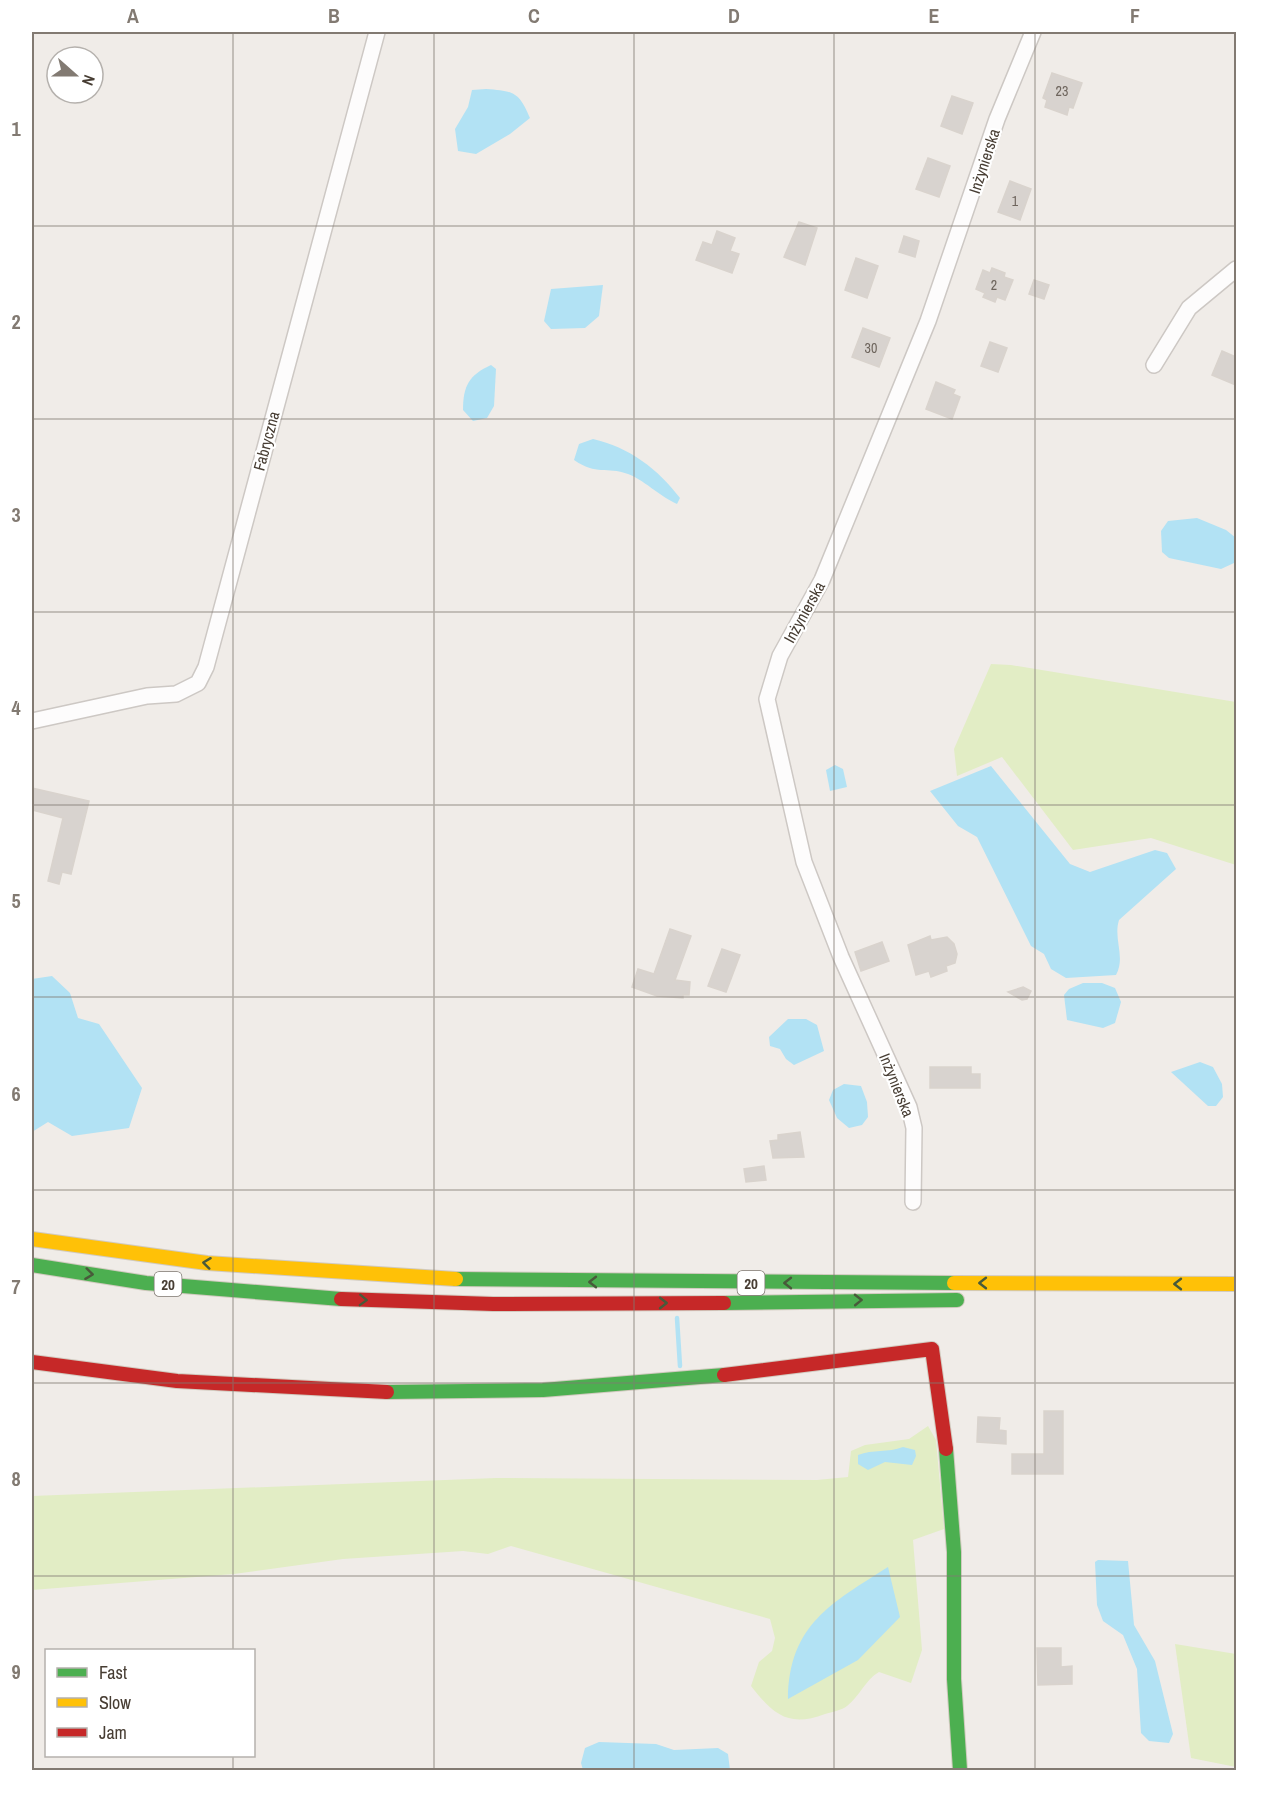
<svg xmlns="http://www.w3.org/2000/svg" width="1268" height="1802" font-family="'Archivo Narrow',sans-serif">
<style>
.green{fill:#e2edc5}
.water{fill:#b2e2f4}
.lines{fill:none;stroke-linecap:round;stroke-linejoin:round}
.stream{stroke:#b2e2f4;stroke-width:4.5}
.building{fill:#d8d3cf;stroke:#d9d3cd;stroke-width:1.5}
.street-casing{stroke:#cdc8c4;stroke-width:18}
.fast-casing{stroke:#d1cabf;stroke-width:16}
.slow-casing{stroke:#d1cabf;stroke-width:16}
.jam-casing{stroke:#d1cabf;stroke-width:16}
.street{stroke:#fdfcfc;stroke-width:15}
.fast{stroke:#4caf50;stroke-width:14}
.slow{stroke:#ffc107;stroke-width:14}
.jam{stroke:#c62828;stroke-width:14}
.oneway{stroke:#485a3a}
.grid{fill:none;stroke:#827a72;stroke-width:1.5;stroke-opacity:0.55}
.labels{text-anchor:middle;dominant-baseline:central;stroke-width:4.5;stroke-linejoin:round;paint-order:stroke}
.number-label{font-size:14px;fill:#6d645c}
.shield{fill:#fff;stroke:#7e7770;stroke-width:1.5}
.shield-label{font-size:15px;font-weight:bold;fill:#473d33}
.street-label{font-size:16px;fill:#473d33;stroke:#fff}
.neatline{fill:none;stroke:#827a72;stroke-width:2}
.grid-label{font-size:20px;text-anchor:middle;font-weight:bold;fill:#827a72}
</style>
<rect width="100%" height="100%" fill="#f0ece8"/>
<g class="green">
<polygon points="991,664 1011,665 1236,702 1236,865 1151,838 1073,850 1002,757 957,776 954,749"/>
<path d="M928,1426L936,1440L944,1529L913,1540L922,1650L911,1683L879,1672C865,1680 860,1696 847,1706C842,1710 832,1712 825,1714C788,1728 773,1714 751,1686L759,1662L772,1651L775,1638L770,1619L511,1546L488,1554L463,1551L343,1559L234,1574L32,1590V1496L496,1478L817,1480L848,1477L851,1451L865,1445L909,1439Z"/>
<polygon points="1175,1644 1236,1654 1236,1767 1191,1758"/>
</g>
<g class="water">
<path d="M486,89C514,91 519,92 530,118L510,134L476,154L458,151L455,129L468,107L472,90Z"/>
<polygon points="603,285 599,316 585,328 551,329 544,321 551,289"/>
<path d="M491,365L496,369L494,406L487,418L473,421L463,410C463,386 469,375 491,365Z"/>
<path d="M593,439C629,447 658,469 680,498L677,504C661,497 641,478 628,474C606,466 597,476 574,460L579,444Z"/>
<polygon points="1197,518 1226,530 1236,538 1234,563 1221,569 1169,558 1162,552 1161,531 1168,521"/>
<polygon points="835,765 843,769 847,787 830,791 826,770"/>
<path d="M991,766L1070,864L1090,872L1155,850L1167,853L1176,869L1119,920C1113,939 1126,957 1116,975L1066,978L1051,969L1044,954L1031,946L977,837L958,826L930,791Z"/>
<polygon points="52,976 70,993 78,1018 99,1024 142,1088 129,1128 72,1136 48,1122 32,1132 32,979"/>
<polygon points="1083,983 1102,983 1115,988 1121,1002 1115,1023 1103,1028 1067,1020 1064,995 1069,989"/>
<polygon points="788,1019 806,1019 817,1025 824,1051 794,1065 786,1059 780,1049 770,1046 769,1037"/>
<polygon points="1200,1062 1213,1067 1222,1084 1223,1097 1216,1106 1208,1106 1171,1072"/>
<polygon points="844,1084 861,1086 867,1102 868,1117 862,1125 849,1128 837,1118 829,1100 833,1090"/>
<path d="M903,1447L915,1450L916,1456L912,1465L885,1462L868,1470L858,1464V1455C873,1449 888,1453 903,1447Z"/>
<polygon points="1098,1560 1128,1561 1134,1625 1155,1661 1173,1734 1169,1743 1149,1741 1141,1733 1137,1669 1123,1635 1103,1621 1097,1605 1095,1562"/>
<path d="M888,1567L900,1617L858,1660L788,1699C789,1624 832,1603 888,1567Z"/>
<polygon points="599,1742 656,1744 674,1750 718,1748 728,1754 730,1770 583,1770 581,1763 585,1748"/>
</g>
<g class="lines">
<polyline class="stream" points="677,1318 680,1366"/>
</g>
<g class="building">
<polygon points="1052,73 1082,83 1073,108 1069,107 1067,115 1045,107 1047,100 1043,98"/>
<polygon points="952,96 973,103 962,134 941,126"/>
<polygon points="928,158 950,166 939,197 916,189"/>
<polygon points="1010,181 1031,189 1020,220 998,212"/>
<polygon points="799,222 817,228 805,265 784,257"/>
<polygon points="717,231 735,238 730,251 739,254 732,273 696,260 703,242 712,245"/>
<polygon points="904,236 919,241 915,257 899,252"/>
<polygon points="856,258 878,266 867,298 845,290"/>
<polygon points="992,268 1005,273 1004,277 1013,280 1005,300 997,297 995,302 983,297 985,293 976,289 983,270 990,273"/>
<polygon points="1034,280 1049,285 1044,299 1029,294"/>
<polygon points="863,328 890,338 879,367 852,357"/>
<polygon points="990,342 1007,348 998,372 981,366"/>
<polygon points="1222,351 1236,357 1236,385 1212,375"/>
<polygon points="936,382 955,390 953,394 960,397 952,419 926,409"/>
<polygon points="32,788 89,801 71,874 62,872 59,884 48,881 63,818 32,810"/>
<polygon points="670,929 691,936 675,980 690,982 689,995 683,995 683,998 657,996 632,987 638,969 654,974"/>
<polygon points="930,936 931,940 947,937 954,944 957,954 955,963 946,966 947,971 931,977 929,971 916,975 908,945"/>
<polygon points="882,942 889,961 861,971 855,952"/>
<polygon points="722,949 740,955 726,992 708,986"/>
<polygon points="1023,987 1031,991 1027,999 1022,1000 1008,992"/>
<polygon points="930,1067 971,1067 971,1074 980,1074 980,1088 930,1088"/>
<polygon points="800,1132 804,1157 773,1158 770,1141 778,1140 778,1135"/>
<polygon points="764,1166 766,1180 746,1182 744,1169"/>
<polygon points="1044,1411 1063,1411 1063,1474 1012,1474 1012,1454 1044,1454"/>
<polygon points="978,1417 1000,1418 999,1430 1006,1431 1006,1444 977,1442"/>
<polygon points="1037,1648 1061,1648 1061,1667 1072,1666 1072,1684 1038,1685"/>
</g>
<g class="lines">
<defs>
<g id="street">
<polyline points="1154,365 1189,308 1236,269"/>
<polyline points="32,721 147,696 176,694 198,683 206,667 377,32"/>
<polyline points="913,1202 914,1128 909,1107 841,957 804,862 767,699 780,656 822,580 928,321 997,119 1033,32"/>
</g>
<g id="fast">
<polyline points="32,1265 146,1283 341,1299"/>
<polyline points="456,1279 954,1283"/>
<polyline points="724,1303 957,1300"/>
<polyline points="387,1392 543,1390 724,1375"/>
<polyline points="946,1449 954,1552 954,1679 960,1770"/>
</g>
<g id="slow">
<polyline points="32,1239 207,1263 456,1279"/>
<polyline points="954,1283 1236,1284"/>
</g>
<g id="jam">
<polyline points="341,1299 493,1304 724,1303"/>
<polyline points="32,1362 177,1381 387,1392"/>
<polyline points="724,1375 932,1349 946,1449"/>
</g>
</defs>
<use href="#street" class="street-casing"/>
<use href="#fast" class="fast-casing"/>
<use href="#slow" class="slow-casing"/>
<use href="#jam" class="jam-casing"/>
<use href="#street" class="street"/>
<use href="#fast" class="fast"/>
<use href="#slow" class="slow"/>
<use href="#jam" class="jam"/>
</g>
<defs><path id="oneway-chevron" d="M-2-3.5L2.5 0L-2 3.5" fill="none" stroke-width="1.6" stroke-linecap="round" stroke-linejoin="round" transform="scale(1.5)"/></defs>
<g class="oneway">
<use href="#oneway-chevron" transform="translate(207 1263) rotate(-173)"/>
<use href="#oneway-chevron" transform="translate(89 1274) rotate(7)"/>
<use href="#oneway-chevron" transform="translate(593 1282) rotate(-180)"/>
<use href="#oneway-chevron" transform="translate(788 1283) rotate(-180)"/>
<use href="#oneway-chevron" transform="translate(983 1283) rotate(-180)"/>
<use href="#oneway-chevron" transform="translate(1178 1284) rotate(-180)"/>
<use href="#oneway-chevron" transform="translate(363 1300) rotate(2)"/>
<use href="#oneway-chevron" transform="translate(858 1300) rotate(-1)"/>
<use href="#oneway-chevron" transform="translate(663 1303)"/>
</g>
<path class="grid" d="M233,32V1650M434,32V1770M634,32V1770M834,32V1770M1035,32V1770M32,226H1236M32,419H1236M32,612H1236M32,805H1236M32,997H1236M32,1190H1236M32,1383H1236M32,1576H1236M233,1756V1770"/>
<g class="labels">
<g class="number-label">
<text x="1062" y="91">23</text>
<text x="1015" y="201">1</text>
<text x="994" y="285">2</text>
<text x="871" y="348">30</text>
</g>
<g class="shield">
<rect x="737.5" y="1271" width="27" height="24" rx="4.5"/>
<rect x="154.5" y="1272" width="27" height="24" rx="4.5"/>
</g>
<g class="shield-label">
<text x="751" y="1283">20</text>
<text x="168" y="1284">20</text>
</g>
<g class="street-label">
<text transform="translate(984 161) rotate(-72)">Inżynierska</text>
<text transform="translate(266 441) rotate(-75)">Fabryczna</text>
<text transform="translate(804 612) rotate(-61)">Inżynierska</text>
<text transform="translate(897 1085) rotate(68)">Inżynierska</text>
</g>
</g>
<rect width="1268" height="1802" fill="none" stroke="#ffffff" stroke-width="66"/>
<rect x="45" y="1649" width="210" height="108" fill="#ffffff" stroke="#b5b1ad" stroke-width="1.5"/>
<rect x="57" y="1668" width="30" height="9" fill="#4caf50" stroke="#b5b1ad" stroke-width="1.5"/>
<text x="99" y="1679" font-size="18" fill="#473d33">Fast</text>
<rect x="57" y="1698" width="30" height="9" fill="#ffc107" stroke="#b5b1ad" stroke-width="1.5"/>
<text x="99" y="1709" font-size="18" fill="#473d33">Slow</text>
<rect x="57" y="1728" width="30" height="9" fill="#c62828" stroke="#b5b1ad" stroke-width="1.5"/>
<text x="99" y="1739" font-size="18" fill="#473d33">Jam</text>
<g transform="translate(75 75) rotate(111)"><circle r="28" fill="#ffffff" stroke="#b5b1ad" stroke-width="1.5"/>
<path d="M0-4.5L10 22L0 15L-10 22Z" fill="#827a72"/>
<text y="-9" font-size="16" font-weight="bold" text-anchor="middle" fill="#473d33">N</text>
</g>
<rect x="33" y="33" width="1202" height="1736" class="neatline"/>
<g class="grid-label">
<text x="133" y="23">A</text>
<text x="334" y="23">B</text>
<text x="534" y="23">C</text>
<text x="734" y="23">D</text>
<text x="934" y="23">E</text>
<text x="1135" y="23">F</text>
<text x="16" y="136">1</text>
<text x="16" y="329">2</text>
<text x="16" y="522">3</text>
<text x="16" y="715">4</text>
<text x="16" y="908">5</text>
<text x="16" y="1101">6</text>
<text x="16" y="1294">7</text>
<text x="16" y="1486">8</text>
<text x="16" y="1679">9</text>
</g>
</svg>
